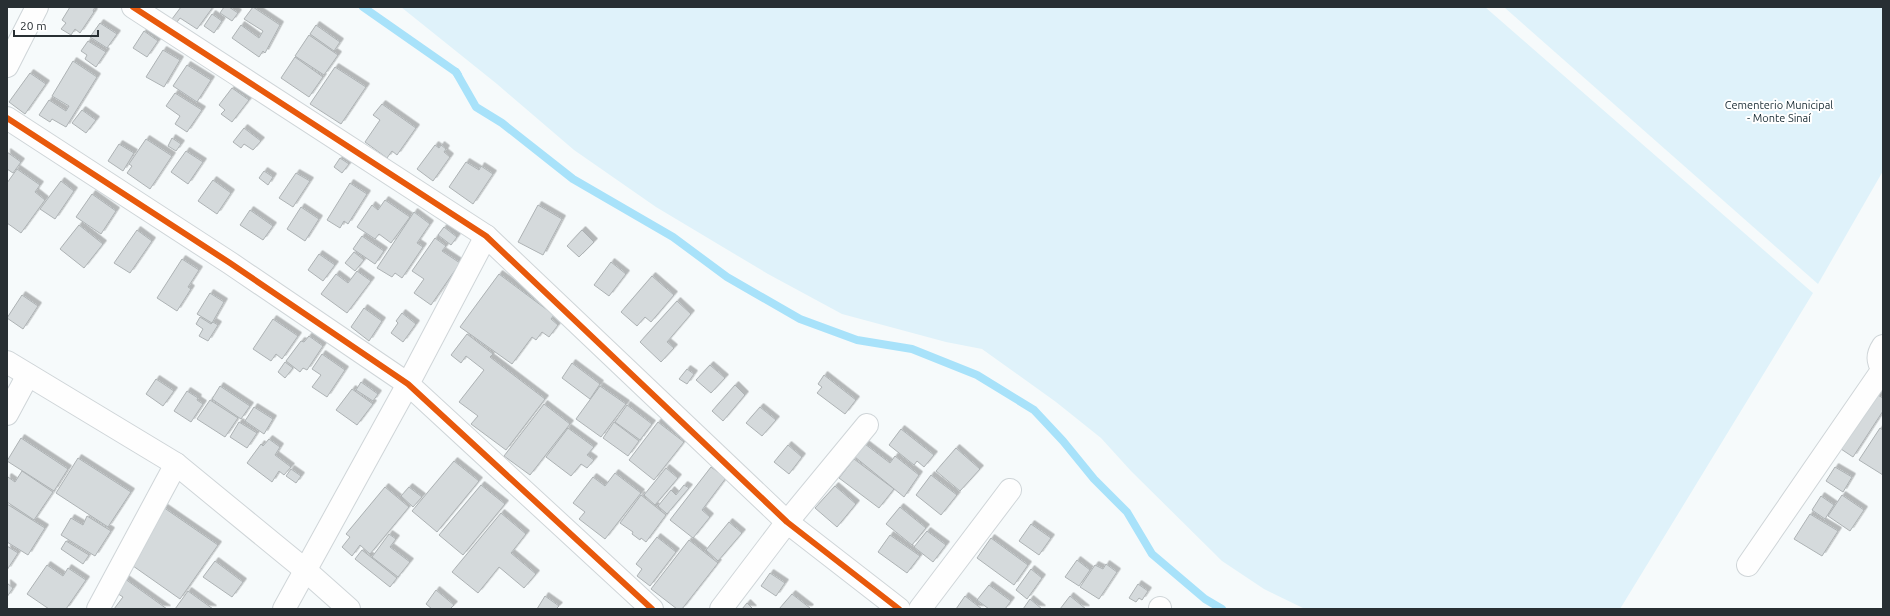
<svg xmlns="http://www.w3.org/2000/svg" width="1890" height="616" font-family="Ubuntu,sans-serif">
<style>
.green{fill:#dff2fa}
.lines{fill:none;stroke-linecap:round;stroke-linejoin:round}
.stream{stroke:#a8e2fa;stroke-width:8}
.building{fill:#d5dadc;stroke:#adb2b4;filter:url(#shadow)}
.street-casing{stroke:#cfd5d8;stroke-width:24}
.secondary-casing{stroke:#cfd5d8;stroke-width:24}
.street{stroke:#fefefe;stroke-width:22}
.secondary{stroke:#fefefe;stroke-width:22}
.cycleway-casing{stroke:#fff;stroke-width:8}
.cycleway{stroke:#e8590c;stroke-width:6}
.labels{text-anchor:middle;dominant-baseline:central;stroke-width:4;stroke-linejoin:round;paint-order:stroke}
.park-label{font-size:11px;fill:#192c34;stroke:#fff}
</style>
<defs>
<filter id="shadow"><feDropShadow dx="3.5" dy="-3.5" stdDeviation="0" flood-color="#0004"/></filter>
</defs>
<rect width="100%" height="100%" fill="#f6fafb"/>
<g class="green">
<polygon points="401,7 1485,7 1813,293 1620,609 1305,609 1264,589 1222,561 1131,471 1101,438 1056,402 982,349 946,342 842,314 768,274 656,207 574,150 497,84"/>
<polygon points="1504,7 1883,7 1883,171 1818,284"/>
</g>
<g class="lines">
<g class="stream">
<polyline points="363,7 456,72 458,75"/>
<polyline points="456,72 476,107 502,123 573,179 673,237 727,277 800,319 857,340 912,349 977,375 1034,410 1063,441 1094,479 1127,512 1152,554 1205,599 1222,609"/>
</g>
</g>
<g class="building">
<polygon points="70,7 95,7 93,11 94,12 80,33 75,29 71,35 61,29 66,23 62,20"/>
<polygon points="181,7 213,7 197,29 180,18 177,22 172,19"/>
<polygon points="224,7 229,7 238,13 232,21 220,13"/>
<polygon points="253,7 280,25 265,53 263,51 259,57 232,38 241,25 259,38 263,31 244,19"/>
<polygon points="212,14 222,21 214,33 204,26"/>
<polygon points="100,23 117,34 107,48 90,37"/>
<polygon points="316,25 340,42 334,51 310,34"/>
<polygon points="144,31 158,41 147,57 133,48"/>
<polygon points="309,35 338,55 324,75 295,56"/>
<polygon points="88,41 106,52 96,67 85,59 87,55 81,51"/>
<polygon points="163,50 180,60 164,87 146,77"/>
<polygon points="295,57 323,77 309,97 281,78"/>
<polygon points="73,61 97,77 66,127 52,119 50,122 39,115 49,100 66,111 69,106 52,96"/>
<polygon points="187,65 211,80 197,102 173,86"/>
<polygon points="335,67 366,87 341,124 310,104"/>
<polygon points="30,73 46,84 25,114 9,102"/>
<polygon points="232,88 249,100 232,122 221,114 225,110 219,105"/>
<polygon points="175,93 202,110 187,132 175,124 180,116 166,106"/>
<polygon points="382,104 416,128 397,155 392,151 387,158 365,142 380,120 373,115"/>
<polygon points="82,110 96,120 86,133 72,123"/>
<polygon points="244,128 261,141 253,150 244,144 241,148 233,142"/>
<polygon points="172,138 181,144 176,151 168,146"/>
<polygon points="146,139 172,156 150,189 127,173 132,166 129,164"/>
<polygon points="119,144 134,153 123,171 108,161"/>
<polygon points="435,145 439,148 441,145 446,149 444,152 450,157 433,181 417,169"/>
<polygon points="186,151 203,162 188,184 171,172"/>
<polygon points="7,152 21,162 13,173 7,169"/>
<polygon points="340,158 349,164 342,173 334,167"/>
<polygon points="466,162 479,170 481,166 493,174 473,204 449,187"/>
<polygon points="17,169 40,185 35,192 45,200 21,233 7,223 7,183"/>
<polygon points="264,171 273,177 268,185 259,178"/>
<polygon points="296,173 310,181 293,207 279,198"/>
<polygon points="213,180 231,193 217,214 198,201"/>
<polygon points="61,181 74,191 55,219 40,209"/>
<polygon points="350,183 367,194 348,224 344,221 340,228 327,220"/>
<polygon points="92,194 116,211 101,234 76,217"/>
<polygon points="385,200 410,217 391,243 379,234 375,239 357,227 372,205 378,210"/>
<polygon points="538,205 562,219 543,255 518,242"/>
<polygon points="301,207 319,219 305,241 287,229"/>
<polygon points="250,210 273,226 263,240 240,225"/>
<polygon points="414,212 430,224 417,243 423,247 402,278 395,273 392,277 377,268"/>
<polygon points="79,225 103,244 84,268 60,249"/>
<polygon points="444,227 457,237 451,245 438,235"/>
<polygon points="137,230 152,241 130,273 114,263"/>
<polygon points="582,230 594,242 579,257 567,246"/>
<polygon points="362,236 384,251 375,264 353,249"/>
<polygon points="435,238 446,246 442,251 460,263 431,305 414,293 424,279 412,271"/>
<polygon points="354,252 364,260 355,271 345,263"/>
<polygon points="319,254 335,265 323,281 308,270"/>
<polygon points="182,259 199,270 188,287 191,289 177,311 157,298"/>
<polygon points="611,262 626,274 609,296 594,285"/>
<polygon points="357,271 371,281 347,313 321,294 336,274 348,283"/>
<polygon points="499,274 554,315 551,319 558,325 549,337 542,332 536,340 532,337 512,364 460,327"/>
<polygon points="652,276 674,295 651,322 645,317 637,326 621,312"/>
<polygon points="210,293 224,302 212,323 197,314"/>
<polygon points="22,295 38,306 23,329 7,318"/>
<polygon points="677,301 691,314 667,342 674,348 661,362 640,342"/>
<polygon points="364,308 382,321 369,341 351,327"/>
<polygon points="402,313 416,324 403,342 391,333 398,323 396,321"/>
<polygon points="200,317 211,324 213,322 218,325 208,341 199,336 203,329 196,324"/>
<polygon points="273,319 298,336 282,359 276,354 271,361 253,349"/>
<polygon points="467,334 493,354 490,357 545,399 506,450 471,424 478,416 459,402 484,370 466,356 461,363 451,355"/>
<polygon points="309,336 323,346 307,370 303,368 300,372 286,361 301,341 304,342"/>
<polygon points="322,354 345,370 327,397 312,387 321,375 312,369"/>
<polygon points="285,362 293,368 285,378 278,372"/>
<polygon points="572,363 600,384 590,399 562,378"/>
<polygon points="710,365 725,378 711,393 696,380"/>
<polygon points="687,369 694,374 687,384 679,379"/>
<polygon points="824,375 856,400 845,414 817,393 822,387 818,384"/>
<polygon points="156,379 174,391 163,406 146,394"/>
<polygon points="361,382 378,394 373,401 356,390"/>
<polygon points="735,385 745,395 723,421 712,411"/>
<polygon points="220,386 250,406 241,419 212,399"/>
<polygon points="600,386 626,404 601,437 576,419"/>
<polygon points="352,389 373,404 357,425 336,410"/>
<polygon points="187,391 198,398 197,400 203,404 191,422 174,411"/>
<polygon points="1876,394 1883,398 1883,411 1853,457 1841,449"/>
<polygon points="210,400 238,418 225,437 197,419"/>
<polygon points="544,404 570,424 530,475 504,456"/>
<polygon points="627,405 652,424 640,440 615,422"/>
<polygon points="254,407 273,419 264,434 245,421"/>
<polygon points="760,407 776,420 762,436 746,423"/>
<polygon points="239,422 257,433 247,448 230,437"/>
<polygon points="614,422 639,441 628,456 603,438"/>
<polygon points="658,422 684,442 654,480 629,460"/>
<polygon points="568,428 594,447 587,455 594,460 587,468 581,464 571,476 546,457"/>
<polygon points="1880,428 1883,430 1883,475 1859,460"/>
<polygon points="901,429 934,455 924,467 917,461 914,465 889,445"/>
<polygon points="21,438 68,469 54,491 7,461"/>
<polygon points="269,439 280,447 275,455 291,467 284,475 279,471 272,482 247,463 261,444 263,446"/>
<polygon points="865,444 890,463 895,456 919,475 904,497 855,457"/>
<polygon points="788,445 802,457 789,474 774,462"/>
<polygon points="956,448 980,469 960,491 936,471"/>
<polygon points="78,458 131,492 108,527 56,493"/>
<polygon points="854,459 894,489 879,508 839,478"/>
<polygon points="454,461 479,481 437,532 412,511"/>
<polygon points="711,467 726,478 702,510 710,517 693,538 670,520"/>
<polygon points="1835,467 1852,477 1843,492 1826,481"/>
<polygon points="666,468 678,478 655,505 644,495"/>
<polygon points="291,469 301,476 296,483 286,476"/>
<polygon points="22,471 53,492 34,520 7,502 7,478 8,477 15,482"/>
<polygon points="615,473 641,493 605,539 579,519 585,512 573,503 593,477 605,486"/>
<polygon points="931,475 957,495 941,515 916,495"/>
<polygon points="481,485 505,504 463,555 439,535"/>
<polygon points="684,485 689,488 667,514 658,506 671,490 676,495"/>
<polygon points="835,486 856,504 837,527 815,508"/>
<polygon points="385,487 409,507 370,554 360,545 352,556 342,547 350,537 346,534"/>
<polygon points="409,487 422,497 413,507 401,496"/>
<polygon points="641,495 666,515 646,542 641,538 640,540 632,534 633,532 620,523"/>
<polygon points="1842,495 1864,510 1850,531 1828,516"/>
<polygon points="1821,496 1834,505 1825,519 1812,510"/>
<polygon points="7,504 45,528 28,555 7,542"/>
<polygon points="163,507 218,545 180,599 126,561"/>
<polygon points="900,507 926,528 912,545 886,524"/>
<polygon points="501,513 526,534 511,553 536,574 524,588 499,567 478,593 452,572"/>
<polygon points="1810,514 1838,531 1822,556 1794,539"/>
<polygon points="87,516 111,531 95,556 61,535 71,518 83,525"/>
<polygon points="729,522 742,533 718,561 706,550"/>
<polygon points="1031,524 1051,538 1039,555 1019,541"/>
<polygon points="927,531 946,545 933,562 914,547"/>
<polygon points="389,534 396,539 390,547 410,562 398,577 372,557"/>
<polygon points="890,535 920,556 907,573 878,552"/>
<polygon points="657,537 676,552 650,586 637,576 642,569 636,564"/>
<polygon points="991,538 1028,565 1014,585 977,558"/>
<polygon points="689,540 718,563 682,609 677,609 651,589"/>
<polygon points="66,541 89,555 83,564 61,549"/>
<polygon points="7,546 18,553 7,570"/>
<polygon points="362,550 397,578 390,587 355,559"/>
<polygon points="1077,560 1090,570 1079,586 1065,577"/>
<polygon points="215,561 243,582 232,597 203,577"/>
<polygon points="1106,564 1117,572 1099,599 1080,587 1095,565 1103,569"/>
<polygon points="47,565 63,576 68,568 86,580 66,609 49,609 27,594"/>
<polygon points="1031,569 1042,578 1027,599 1016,590"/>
<polygon points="770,573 785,583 776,596 761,586"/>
<polygon points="121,576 167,609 114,609 123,597 112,590"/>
<polygon points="7,583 13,588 7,597"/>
<polygon points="1138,584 1148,591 1142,600 1139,598 1136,602 1129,598"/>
<polygon points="989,585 1011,601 1005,609 989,609 977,600"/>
<polygon points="436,590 454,605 450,609 432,609 426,604"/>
<polygon points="188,591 213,609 175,609"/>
<polygon points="792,594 810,608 809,609 779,609"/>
<polygon points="545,596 559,606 556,609 537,609"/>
<polygon points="965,596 982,609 956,609"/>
<polygon points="1070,596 1086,609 1060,609"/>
<polygon points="1030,599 1042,609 1023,609"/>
<polygon points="747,603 753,609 742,609"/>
</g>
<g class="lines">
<defs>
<g id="street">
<polyline points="133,7 486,236 787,522 899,609"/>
<polyline points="7,66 37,7"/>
<polyline points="7,118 230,263 408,384 652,609"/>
<path d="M1883,346C1877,355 1877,361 1883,370"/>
<polyline points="7,414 28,375"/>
<polyline points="1748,565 1883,369"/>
<polyline points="98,609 176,464"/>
<polyline points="284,609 408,384 486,236"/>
<polyline points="721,609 787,522 867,425"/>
<polyline points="920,609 1010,490"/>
<polyline points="1160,609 1160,608"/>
</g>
<polyline id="secondary" points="7,362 176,464 304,569 349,609"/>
</defs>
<use href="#street" class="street-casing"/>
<use href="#secondary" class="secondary-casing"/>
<use href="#street" class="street"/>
<use href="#secondary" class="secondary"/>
<defs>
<g id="cycleway">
<polyline points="133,7 486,236 787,522 899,609"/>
<polyline points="7,118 230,263 408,384 652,609"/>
</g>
</defs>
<use href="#cycleway" class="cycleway-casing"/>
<use href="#cycleway" class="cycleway"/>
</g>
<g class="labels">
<g class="park-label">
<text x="1779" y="105">Cementerio Municipal<tspan x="1779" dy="13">- Monte Sinaí</tspan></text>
</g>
</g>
<rect width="1890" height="616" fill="none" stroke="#282f33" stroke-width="16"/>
<path d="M14 30v6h84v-6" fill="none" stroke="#282f33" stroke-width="2"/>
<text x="20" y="30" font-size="12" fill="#282f33" stroke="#ffffff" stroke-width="3" paint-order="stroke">20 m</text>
</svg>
